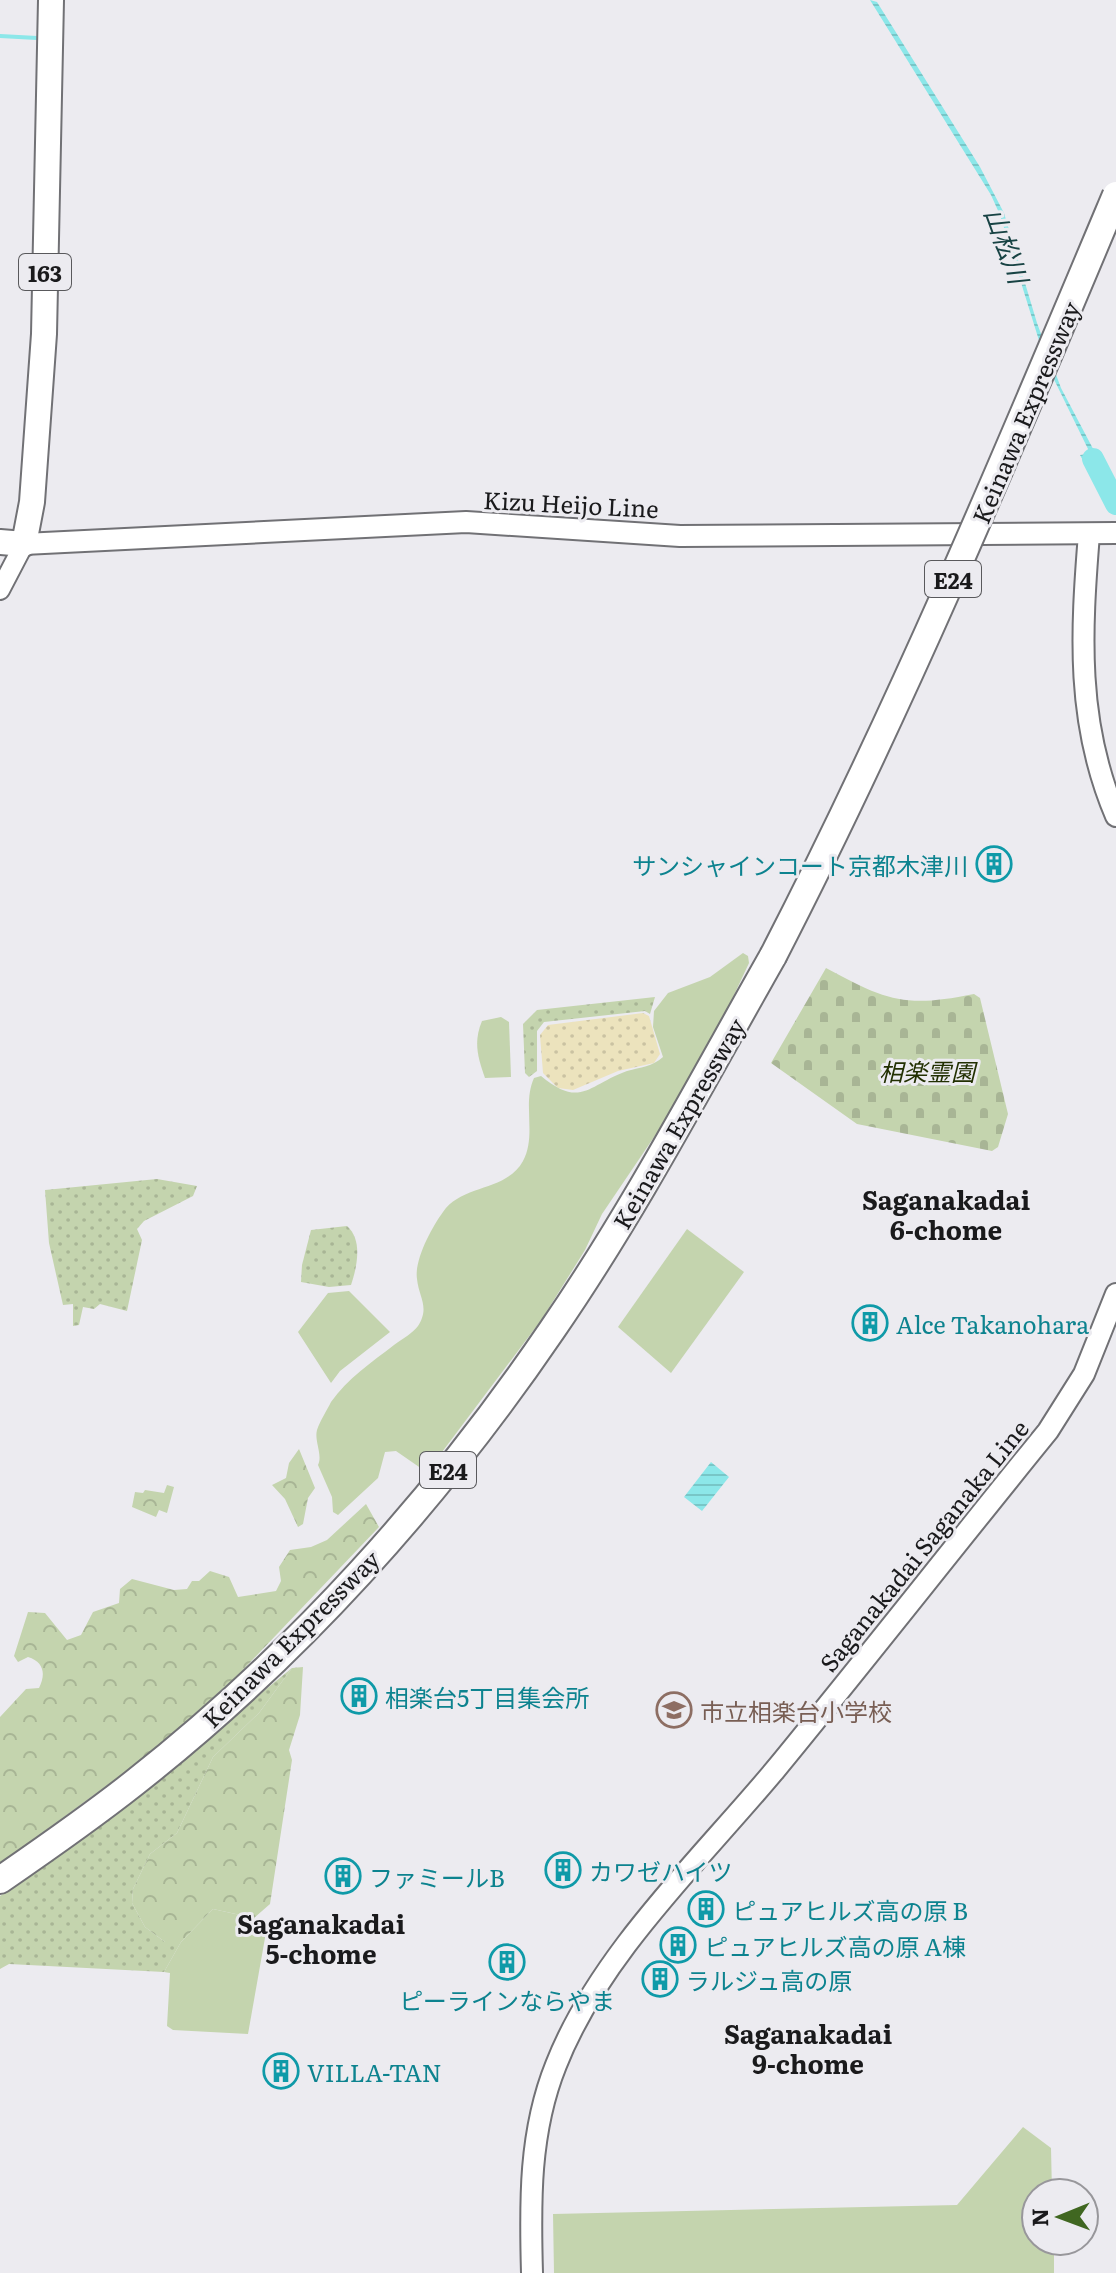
<svg xmlns="http://www.w3.org/2000/svg" width="1116" height="2273" font-family="Literata,'Noto Sans JP',serif">
<style>
.grass{fill:url(#grass-dots)}
.forest{fill:url(#forest-crowns)}
.sand{fill:url(#sand-dots)}
.cemetery{fill:url(#cemetery-stones)}
.park{fill:#c4d4ae}
.water{fill:url(#water-rules)}
.lines{fill:none;stroke-linecap:round;stroke-linejoin:round}
.stream{stroke:#8ce7e9;stroke-width:4}
.river{stroke:#8ce7e9;stroke-width:22}
.tertiary-casing{stroke:#717175;stroke-width:22}
.secondary-casing{stroke:#717175;stroke-width:24}
.trunk-casing{stroke:#717175;stroke-width:28}
.motorway-casing{stroke:#717175;stroke-width:30}
.tertiary{stroke:#fff;stroke-width:18}
.secondary{stroke:#fff;stroke-width:20}
.trunk{stroke:#fff;stroke-width:24}
.motorway{stroke:#fff;stroke-width:26}
.motorway-bridge-casing{stroke:#717175;stroke-width:30;stroke-linecap:butt}
.motorway-bridge{stroke:#fff;stroke-width:26}
.labels{text-anchor:middle;dominant-baseline:central;stroke-width:6;stroke-linejoin:round;paint-order:stroke}
.shield{fill:#ecebf0;stroke:#59595c;stroke-width:2}
.shield-label{font-size:22px;font-weight:bold;fill:#1a1a1c}
.street-label{font-size:24px;fill:#1a1a1c;stroke:#ecebf0}
.culture-label{font-size:24px;fill:#0d838f;stroke:#ecebf0;text-anchor:start}
.park-label{font-size:24px;font-style:italic;fill:#223002;stroke:#ecebf0}
.education-label{font-size:24px;fill:#785e54;stroke:#ecebf0;text-anchor:start}
.water-label{font-size:26px;font-style:italic;fill:#184344;stroke:#ecebf0}
.neighbourhood-label{font-size:26px;font-weight:bold;fill:#1a1a1c;stroke:#ecebf0}
</style>
<defs>
<pattern id="grass-dots" width="8" height="8" patternUnits="userSpaceOnUse" patternTransform="scale(2)"><rect width="8" height="8" fill="#c4d4ae"/><path d="M2 2h.1M6 6h.1" fill="none" stroke="#a8b595" stroke-width="1.8" stroke-linecap="round"/></pattern>
<pattern id="forest-crowns" width="20" height="18" patternUnits="userSpaceOnUse" patternTransform="scale(2)"><rect width="20" height="18" fill="#c4d4ae"/><path d="M2 6a3 3 0 1 1 6 0M12 15a3 3 0 1 1 6 0" fill="none" stroke="#a8b595"/></pattern>
<pattern id="sand-dots" width="8" height="8" patternUnits="userSpaceOnUse" patternTransform="scale(2)"><rect width="8" height="8" fill="#ece3bd"/><path d="M2 2h.1M6 6h.1" fill="none" stroke="#cac2a2" stroke-width="1.8" stroke-linecap="round"/></pattern>
<pattern id="cemetery-stones" width="16" height="16" patternUnits="userSpaceOnUse" patternTransform="scale(2)"><rect width="16" height="16" fill="#c4d4ae"/><path d="M2 7V4a2 2 0 0 1 4 0v3zM10 15v-3a2 2 0 0 1 4 0v3z" fill="#a8b595"/></pattern>
<pattern id="water-rules" width="6" height="5" patternUnits="userSpaceOnUse" patternTransform="scale(2)"><rect width="6" height="5" fill="#8ce7e9"/><path d="M0 2.5h6" fill="none" stroke="#78c6c7"/></pattern>
</defs>
<rect width="100%" height="100%" fill="#ecebf0"/>
<g class="grass">
<polygon points="655,997 650,1014 645,1011 544,1022 537,1031 537,1071 529,1077 525,1073 523,1024 537,1010"/>
<polygon points="157,1179 197,1186 193,1196 144,1221 137,1229 142,1240 127,1311 100,1304 94,1309 83,1307 79,1325 73,1326 73,1304 63,1305 49,1243 45,1190"/>
<path d="M347,1226C363,1240 357,1267 351,1285L329,1287L301,1282L302,1265L311,1230Z"/>
<polygon points="292,1668 259,1713 213,1757 177,1833 150,1854 133,1889 132,1903 145,1927 165,1942 181,1942 164,1972 9,1964 0,1969 0,1896 79,1842"/>
</g>
<g class="forest">
<polygon points="299,1449 315,1488 308,1498 303,1524 298,1527 285,1499 272,1485 286,1478 289,1463"/>
<polygon points="167,1485 174,1487 167,1513 159,1510 156,1517 132,1507 135,1492 143,1493 145,1490 164,1493"/>
<path d="M366,1504L379,1527L237,1676L151,1753L0,1864V1717L26,1689L39,1688C46,1674 44,1662 28,1657L18,1662L14,1656L28,1612L45,1613L67,1640L81,1635L93,1612L119,1603L120,1589L132,1579L174,1590L187,1589L192,1581H199L210,1571L229,1577L238,1597L276,1591L281,1581L279,1567L290,1550L311,1547L327,1540Z"/>
<polygon points="303,1667 300,1715 289,1750 292,1760 270,1904 254,1918 213,1909 181,1942 165,1942 145,1927 132,1903 133,1889 150,1854 177,1833 213,1757 259,1713 292,1668"/>
</g>
<polygon class="sand" points="643,1013 649,1016 660,1054 654,1063 618,1071 573,1090 558,1088 543,1073 540,1035 548,1025"/>
<path class="cemetery" d="M826,968C887,1001 905,1008 974,994L980,998L1008,1114L998,1147L992,1151L857,1124L771,1063Z"/>
<g class="park">
<path d="M743,953L748,956L749,963L698,1072L602,1214L585,1250L542,1319L430,1468L422,1469L396,1451L385,1452L378,1478L338,1515L333,1512L332,1497L318,1465C323,1455 314,1441 317,1430C320,1421 327,1410 331,1402C347,1379 372,1362 394,1345C402,1339 413,1333 418,1326C430,1307 419,1298 417,1279C414,1260 432,1227 443,1212C462,1184 506,1192 523,1161C537,1135 522,1104 534,1078L541,1076C581,1109 588,1085 627,1071C641,1067 652,1067 663,1057L653,1027L654,1011L668,993L710,977Z"/>
<path d="M501,1017L509,1022L511,1077L485,1078C478,1058 473,1042 482,1021Z"/>
<polygon points="687,1229 744,1272 671,1373 618,1327"/>
<polygon points="349,1291 390,1332 340,1371 331,1383 298,1332 328,1293"/>
<polygon points="213,1909 268,1921 248,2034 173,2030 167,2026 170,1973 164,1972 181,1942"/>
<polygon points="1023,2127 1051,2148 1052,2193 1036,2193 1036,2241 1054,2241 1054,2273 554,2273 553,2214 957,2205"/>
</g>
<g class="water">
<polygon points="870,0 877,2 980,167 1004,213 1037,323 1061,388 1110,481 1099,490 1080,455 1088,454 1088,449 1046,363 1000,215 991,195"/>
<polygon points="711,1462 729,1477 702,1511 684,1497"/>
</g>
<g class="lines">
<polyline class="stream" points="0,36 37,38"/>
<polyline class="river" points="1093,459 1116,504"/>
<defs>
<polyline id="tertiary" points="0,590 24,544"/>
<g id="secondary">
<path d="M1089,534C1081,633 1076,723 1116,816"/>
<polyline points="24,544 466,522 680,536 1116,533"/>
<path d="M532,2273C530,2202 529,2132 556,2065C599,1955 700,1860 775,1770C867,1658 956,1544 1048,1431L1084,1374L1116,1294"/>
</g>
<polyline id="trunk" points="0,542 24,544 32,502 44,334 51,0"/>
<path id="motorway" d="M0,1880C45,1849 91,1817 134,1783C295,1657 437,1499 552,1330C634,1211 702,1081 773,956"/>
</defs>
<use href="#tertiary" class="tertiary-casing"/>
<use href="#secondary" class="secondary-casing"/>
<use href="#trunk" class="trunk-casing"/>
<use href="#motorway" class="motorway-casing"/>
<use href="#tertiary" class="tertiary"/>
<use href="#secondary" class="secondary"/>
<use href="#trunk" class="trunk"/>
<use href="#motorway" class="motorway"/>
<defs>
<path id="motorway-bridge" d="M773,956C901,708 1008,452 1116,195"/>
</defs>
<use href="#motorway-bridge" class="motorway-bridge-casing"/>
<use href="#motorway-bridge" class="motorway-bridge"/>
</g>
<defs>
<symbol id="building-ring" viewBox="-11 -11 22 22"><circle r="9.5" fill="#ecebf0" stroke="#0f9aa8" stroke-width="1.5"/><path d="M-4-6H4V6H1V3H-1V6H-4ZM-2.5-4.3h1.7v1.8h-1.7ZM.8-4.3h1.7v1.8H.8ZM-2.5-1h1.7V.8h-1.7ZM.8-1h1.7V.8H.8Z" fill="#0f9aa8"/></symbol>
<symbol id="school-ring" viewBox="-11 -11 22 22"><circle r="9.5" fill="#ecebf0" stroke="#8d6e63" stroke-width="1.5"/><path d="M0-5L7-2L0 1L-7-2ZM-4 1L0 2.5L4 1V4Q0 6-4 4Z" fill="#8d6e63"/></symbol>
</defs>
<g fill-rule="evenodd">
<use href="#building-ring" x="974" y="844" width="40" height="40"/>
<use href="#building-ring" x="850" y="1303" width="40" height="40"/>
<use href="#building-ring" x="339" y="1676" width="40" height="40"/>
<use href="#school-ring" x="654" y="1690" width="40" height="40"/>
<use href="#building-ring" x="543" y="1850" width="40" height="40"/>
<use href="#building-ring" x="323" y="1856" width="40" height="40"/>
<use href="#building-ring" x="686" y="1889" width="40" height="40"/>
<use href="#building-ring" x="658" y="1925" width="40" height="40"/>
<use href="#building-ring" x="487" y="1942" width="40" height="40"/>
<use href="#building-ring" x="640" y="1959" width="40" height="40"/>
<use href="#building-ring" x="261" y="2051" width="40" height="40"/>
</g>
<g class="labels">
<g class="shield">
<rect x="19" y="254" width="52" height="36" rx="6"/>
<rect x="925" y="561" width="56" height="36" rx="6"/>
<rect x="420" y="1452" width="56" height="36" rx="6"/>
</g>
<g class="shield-label">
<text x="45" y="272">163</text>
<text x="953" y="579">E24</text>
<text x="448" y="1470">E24</text>
</g>
<g class="street-label">
<text transform="translate(1025 412) rotate(-67)">Keinawa Expressway</text>
<text transform="translate(571 503) rotate(3)">Kizu Heijo Line</text>
<text transform="translate(678 1123) rotate(-60)">Keinawa Expressway</text>
<text transform="translate(923 1545) rotate(-51)">Saganakadai Saganaka Line</text>
<text transform="translate(290 1638) rotate(-45)">Keinawa Expressway</text>
</g>
<g class="culture-label">
<text x="968" y="864" text-anchor="end">サンシャインコート京都木津川</text>
<text x="896" y="1323">Alce Takanohara</text>
<text x="385" y="1696">相楽台5丁目集会所</text>
<text x="589" y="1870">カワゼハイツ</text>
<text x="369" y="1876">ファミールB</text>
<text x="732" y="1909">ピュアヒルズ高の原 B</text>
<text x="704" y="1945">ピュアヒルズ高の原 A棟</text>
<text x="686" y="1979">ラルジュ高の原</text>
<text x="507" y="1999" text-anchor="middle">ピーラインならやま</text>
<text x="307" y="2071">VILLA-TAN</text>
</g>
<g class="park-label">
<text x="927" y="1070">相楽霊園</text>
</g>
<g class="education-label">
<text x="700" y="1710">市立相楽台小学校</text>
</g>
<g class="water-label">
<text transform="translate(1008 245) rotate(70)">山松川</text>
</g>
<g class="neighbourhood-label">
<text x="946" y="1198">Saganakadai<tspan x="946" dy="30">6-chome</tspan></text>
<text x="321" y="1922">Saganakadai<tspan x="321" dy="30">5-chome</tspan></text>
<text x="808" y="2032">Saganakadai<tspan x="808" dy="30">9-chome</tspan></text>
</g>
</g>
<g transform="translate(1060 2217) rotate(269)"><circle r="38" fill="#ecebf0" stroke="#98979b" stroke-width="2"/>
<path d="M0-6L14 30L0 20L-14 30Z" fill="#406721"/>
<text y="-12" font-size="22" font-weight="bold" text-anchor="middle" fill="#1a1a1c">N</text>
</g>
</svg>
